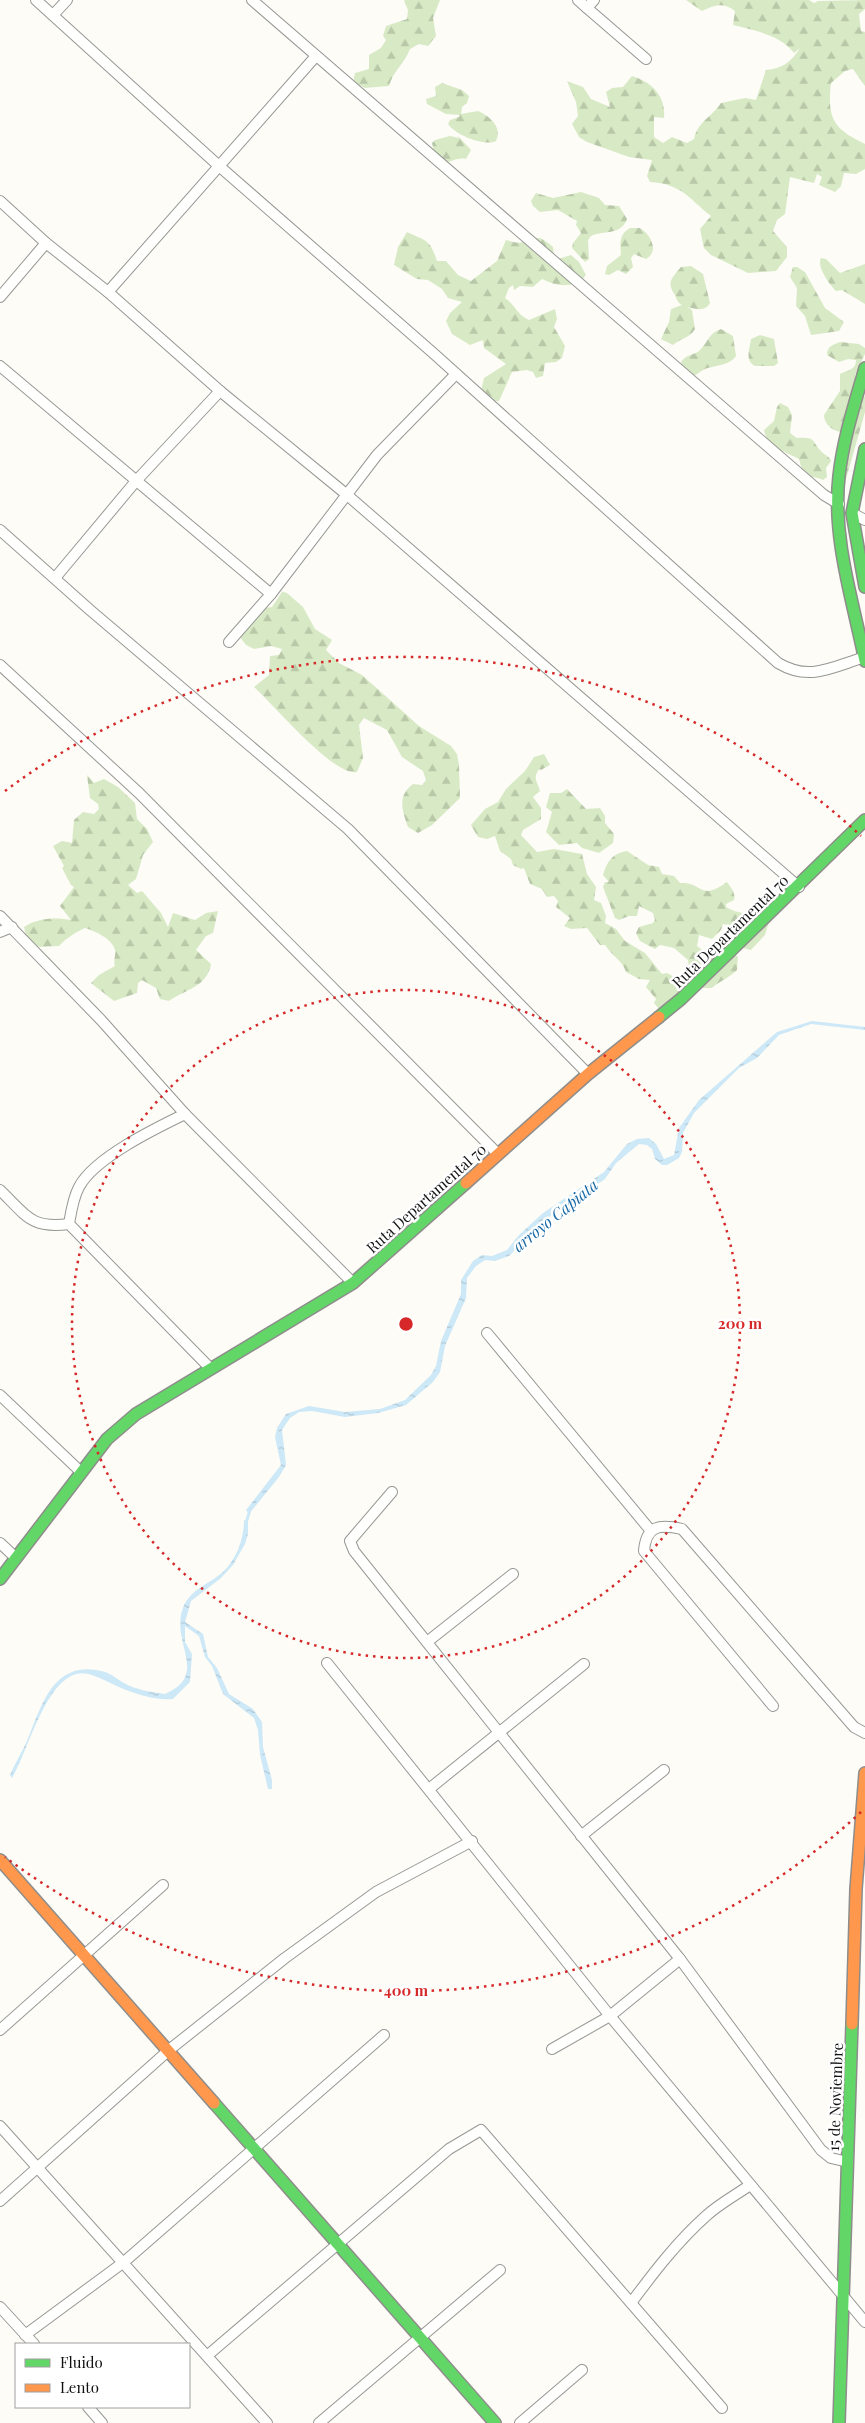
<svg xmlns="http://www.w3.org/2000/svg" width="865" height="2423" font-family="'Playfair Display',serif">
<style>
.forest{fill:url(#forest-firs)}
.water{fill:url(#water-ripples)}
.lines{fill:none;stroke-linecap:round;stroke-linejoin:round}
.stream{stroke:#cde8f7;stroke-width:3}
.street-casing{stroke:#979795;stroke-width:12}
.fast-casing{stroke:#8e8d8b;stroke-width:14}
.slow-casing{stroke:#8e8d8b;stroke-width:14}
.street{stroke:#fffffe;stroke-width:10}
.fast{stroke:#63d668;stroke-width:11}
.slow{stroke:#ff974d;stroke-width:11}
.ring{fill:none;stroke:#d62828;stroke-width:2.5;stroke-dasharray:2.5 5}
.labels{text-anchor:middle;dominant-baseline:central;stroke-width:5;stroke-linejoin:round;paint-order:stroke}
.street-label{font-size:15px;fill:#111;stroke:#fff}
.water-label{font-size:16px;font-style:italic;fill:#1768a6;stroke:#fff}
.centre{fill:#d62828;stroke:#fff;stroke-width:2.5}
.ring-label{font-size:15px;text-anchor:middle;font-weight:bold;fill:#d62828;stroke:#fff;stroke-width:5;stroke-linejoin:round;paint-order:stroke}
</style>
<defs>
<pattern id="forest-firs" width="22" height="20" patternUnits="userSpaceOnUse" patternTransform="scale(1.25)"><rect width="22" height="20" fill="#d8eac5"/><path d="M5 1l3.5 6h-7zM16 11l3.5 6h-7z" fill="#b8c8a8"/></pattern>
<pattern id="water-ripples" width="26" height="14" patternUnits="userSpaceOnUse" patternTransform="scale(1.25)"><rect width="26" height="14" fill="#cde8f7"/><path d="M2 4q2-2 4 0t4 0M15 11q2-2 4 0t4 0" fill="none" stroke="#afc6d3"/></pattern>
</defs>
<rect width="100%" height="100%" fill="#fdfcf7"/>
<g class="forest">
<path d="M405,0H440L433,18L436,36L428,46L419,44L410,49C405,63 393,71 389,86L365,88L353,82L355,73L369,69V55L381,48L386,40L383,36L386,26L407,19L408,10L404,1Z"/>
<path d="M686,0H809L814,3L818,1L865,0V9L859,14L861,31L865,32V86L853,69L845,71L831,83C827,118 833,129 865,144V169L856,174L844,173L841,186L835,192L819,185L822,177L817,174L814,183L790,177L785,214L777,220L773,231L787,247V257L776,271L748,273L711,255L704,248L700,229L711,216C688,198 682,184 650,182L647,176L652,160L629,157L587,142L579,137L572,124L578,116L576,102L567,81L583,87L591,99L610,107L606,92L612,88L623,87L632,76C652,82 666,96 664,118L654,117V137L663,143L672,137L687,143L694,139C698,121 712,117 721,103L745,98L756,100L766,70C782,69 791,62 800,48L794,53C781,35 753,30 733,25L735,11C723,2 715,5 702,11Z"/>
<path d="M442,83L462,90L469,96L467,103L462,107L461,114L478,111C490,116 503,128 496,141C484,147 454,134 448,124L450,120L459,117L460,115L446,114L427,104L426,99L436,96L435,87Z"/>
<path d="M450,136L459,138L458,136L471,150L466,159C457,157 451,163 443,162L434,152L432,143L435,140Z"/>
<path d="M581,192L599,198L605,205L619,206L627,219C621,236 603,230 591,236L588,240L589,259L585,262L572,248L573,243L581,233L576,225L577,221L558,210L540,212L533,206L531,201L536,193L553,198Z"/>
<path d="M630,228H640C650,234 660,251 646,259L634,254L631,258L633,267L626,274L618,270L609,275L605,274L607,266L621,255C620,243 619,234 630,228Z"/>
<path d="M407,232C426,241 430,239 437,261H446L458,275L471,281L497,261L506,240C511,241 518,244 523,242C540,238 537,234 553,247L554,255L558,259L571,255L579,262L586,275C574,289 557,287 542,279L533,287L520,286L514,290L513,285L509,288L505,298C516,305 515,313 529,320L555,309L557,319L554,327L565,346L562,358L556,362L545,363L543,376L536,378L533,372L527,370L512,372L499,401H489L480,395L484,378L506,364L484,348L483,340L470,345L452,334L446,321L450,313L462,302L448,298L442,289L428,280L417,279L394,265L398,247Z"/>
<path d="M821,258L826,259L840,273L865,264V304L842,290L836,291C831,286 816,267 821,258Z"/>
<path d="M691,266L703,274L710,303C705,312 696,309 687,307L692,310L695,329C690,338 681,338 673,345L661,339L669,322L671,309L682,305C677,302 677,300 675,295C666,282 672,278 681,267Z"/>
<polygon points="793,267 797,267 805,272 825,308 844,322 839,331 811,335 805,316 796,306 797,288 790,277"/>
<path d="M721,329L733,336L736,356C729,366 715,365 705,369C700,371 697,376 691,376L680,366C683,353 694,357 701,349C709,340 709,333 721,329Z"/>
<path d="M760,335L774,339L778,363L774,366H755C744,360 750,348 751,339Z"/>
<path d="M840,342L859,344L865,348V354L855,375L857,379L843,432C834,432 824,425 824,415L840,391V374C848,370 856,370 856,360L848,359L839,362L827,355C827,346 833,345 840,342Z"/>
<polygon points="865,396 865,412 845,483 844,502 838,492 862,399"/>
<path d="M780,403L788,407L792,415L790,433L797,438C818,437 810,441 823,453C826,456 829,456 831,461L826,468L827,477L823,480C806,473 805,482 799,459C785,451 767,448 764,430L774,421L777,407Z"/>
<path d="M280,591L287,593L303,607L315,629L332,640L326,650L339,663L362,675L419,726L451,746L457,754L459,765L460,798L432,825L418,833L408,827C402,810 397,796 413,784L422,785L426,780L423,771L402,757L387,730L364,718L359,725L363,758L357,772C334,777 273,704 254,687L269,675L270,656L279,655L282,649L271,646L254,649L246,645L239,636L253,610L272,607L282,592Z"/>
<path d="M544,754L550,765L541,770L539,769C532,779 538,782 540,791L533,797L541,808V819L523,830L521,835L537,852L554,849L582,854L587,874L596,887L594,900L601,903L606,916L605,923L616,929L625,941L645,953L662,974L667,973L676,978V981L688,993L663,1014L654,1003L656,999L646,987L650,980L639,979L626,972C623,961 612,956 605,945H600L587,928L571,929L564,926L570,918L556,907L558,901L554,896L547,897L542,889L530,884L524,868L521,869L513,865L511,859L500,851L495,836L487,839L478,837L471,825L485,809L498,802L506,789L525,771L534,757Z"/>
<path d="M87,775L94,783L104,779L118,787L135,803L137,819L147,829L153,842L143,855L136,879L128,885L137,893L142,891L161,913L168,927L173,913L195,920L206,913L218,911L213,933L206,936L196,950L211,964C207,987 186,989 169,1001L160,999L156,988L142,980L138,983L137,993L114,1001L91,983L99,975L115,966C113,961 116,955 115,950C112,938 94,931 85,928C76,932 65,939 59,946L40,947L27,940L24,927C37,918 56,917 71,920L60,906L74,887L71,885L62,868L64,866L53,846L62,841L72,843L74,820L83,812L94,814L99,809L98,804L90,798Z"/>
<polygon points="567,789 586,809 600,808 605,816 605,823 614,834 613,843 599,853 582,848 577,843 559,845 546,832 552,812 546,807 550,793 561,793"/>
<path d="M627,851L648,865L659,867L662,874L674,876L680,883C704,882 699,902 727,882C731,888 736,893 734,900L726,904V907C740,916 756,911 769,922L765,935L751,950L743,948L735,939L738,933L735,927L723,924L721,930L712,939L699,935L697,946L705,952L709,950L722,957L731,952L738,957L737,970C729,978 720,981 712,988H701L689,968L688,960L674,948L660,945L655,949L640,941L636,933L639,927L653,923L655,920L653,913L639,906L637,916H629L619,920L615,918L603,887L605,882H609L603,875C607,861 613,853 627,851Z"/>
</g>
<g class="water">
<polygon points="812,1021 865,1027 865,1030 811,1024 779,1035 757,1058 739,1068 694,1113 683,1133 682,1152 679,1158 667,1165 662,1165 655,1159 652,1149 647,1145 639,1144 616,1163 605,1179 546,1219 509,1256 495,1261 485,1260 476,1266 467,1278 466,1298 445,1346 440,1372 433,1382 406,1405 378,1413 345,1417 312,1411 299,1412 290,1418 282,1430 286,1465 279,1477 249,1514 246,1510 281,1465 275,1437 277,1428 286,1414 309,1406 345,1412 380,1409 405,1400 431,1375 436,1366 441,1341 461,1294 461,1280 473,1261 482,1255 492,1256 507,1250 520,1234 543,1213 604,1172 627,1144 637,1139 649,1138 656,1144 664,1159 674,1155 679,1128 699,1100 777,1032"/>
<path d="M244,1520L248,1522V1534L245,1544L233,1565L221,1578L191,1601L185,1622L203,1634L208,1657L217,1668L229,1694L253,1709L262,1722L263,1747L272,1780V1789H268L260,1755L258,1730L254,1718L223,1694L212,1666L205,1657L199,1636L185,1626V1642L192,1654L190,1682L173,1699C149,1701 125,1690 104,1680C93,1675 82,1670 71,1676C43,1690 28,1750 12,1778L10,1775C15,1763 22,1752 27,1741C42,1704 54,1657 105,1672C112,1674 118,1680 124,1683C136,1690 152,1692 165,1694C209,1675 172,1644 182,1611C188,1590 208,1585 223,1572C237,1558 244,1539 244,1520Z"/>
</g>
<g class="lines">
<polyline class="stream" points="246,1523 250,1510"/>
<defs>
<g id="street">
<path d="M36,0L219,166L432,352L778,663C810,682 832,667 865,657"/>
<polyline points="252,0 824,495 839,504"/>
<polyline points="578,0 587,8 594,0"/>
<polyline points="587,8 646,59"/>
<polyline points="53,15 67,0"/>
<polyline points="0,201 46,243 108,292 220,391 346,494 799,887"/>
<polyline points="108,292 316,56"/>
<polyline points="0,297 46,243"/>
<polyline points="0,366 271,594 377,455 456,374"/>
<polyline points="852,513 865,520"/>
<polyline points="0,530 90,610 348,829 588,1074"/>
<polyline points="55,578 136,481 220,391"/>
<polyline points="229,642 271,594"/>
<polyline points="0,665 139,793 498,1154"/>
<polyline points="0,916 101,1020 185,1114 353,1283"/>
<polyline points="0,932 12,927"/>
<path d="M185,1114C156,1128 94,1158 79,1187C73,1198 71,1212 69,1224L210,1368"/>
<path d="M0,1190C26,1215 30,1229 69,1224"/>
<polyline points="487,1333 651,1531"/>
<polyline points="0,1395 81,1472"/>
<polyline points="392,1492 350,1541 354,1551 680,1959 821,2150 831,2158 848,2162"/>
<polyline points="0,1543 16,1558"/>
<polyline points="427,1642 513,1574"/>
<polyline points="327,1663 610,2016 865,2322"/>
<path d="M773,1706L644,1551C646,1525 660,1524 682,1529L854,1727L865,1733"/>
<polyline points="429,1789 584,1664"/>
<polyline points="581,1836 664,1770"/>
<polyline points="0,2030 163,1885"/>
<polyline points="552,2049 610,2016 680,1959"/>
<polyline points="0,2126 267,2423"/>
<polyline points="0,2201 169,2050 285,1958 376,1892 472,1841"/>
<path d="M631,2303C654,2272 677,2242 706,2216C719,2204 736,2195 750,2185"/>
<polyline points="0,2307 34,2344"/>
<polyline points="25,2335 124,2262 384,2035"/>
<polyline points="208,2355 449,2149 481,2130 722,2408"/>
<polyline points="88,2407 102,2423"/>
<polyline points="319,2423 500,2270"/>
<polyline points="520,2423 582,2370"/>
</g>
<g id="fast">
<path d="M865,368C855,403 843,439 839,476C832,538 853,601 865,661"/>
<polyline points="865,449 852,513 865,587"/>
<polyline points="659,1017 681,999 865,820"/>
<polyline points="0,1579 107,1439 136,1414 353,1283 466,1183"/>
<polyline points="214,2103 495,2423"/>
<polyline points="839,2423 852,2024"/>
</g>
<g id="slow">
<polyline points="466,1183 588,1074 659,1017"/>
<polyline points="0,1860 214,2103"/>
<polyline points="852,2024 856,1889 865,1773"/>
</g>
</defs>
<use href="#street" class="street-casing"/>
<use href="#fast" class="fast-casing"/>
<use href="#slow" class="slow-casing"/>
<use href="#street" class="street"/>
<use href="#fast" class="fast"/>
<use href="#slow" class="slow"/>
</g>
<g class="ring">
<circle cx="406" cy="1324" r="334"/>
<path d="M861 1812A667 667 0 0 1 5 1857M5 791A667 667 0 0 1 861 836"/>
</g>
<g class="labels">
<g class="street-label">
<text transform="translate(730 931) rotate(-44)">Ruta Departamental 70</text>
<text transform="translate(426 1198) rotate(-42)">Ruta Departamental 70</text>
<text transform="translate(835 2097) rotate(-88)">15 de Noviembre</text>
</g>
<g class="water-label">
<text transform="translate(555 1215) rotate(-39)">arroyo Capiata</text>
</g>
</g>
<circle cx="406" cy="1324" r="8" class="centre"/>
<g class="ring-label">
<text x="740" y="1329">200 m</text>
<text x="406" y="1996">400 m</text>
</g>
<rect x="15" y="2343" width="175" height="65" fill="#ffffff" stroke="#a0a0a0"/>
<rect x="25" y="2359" width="25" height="8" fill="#63d668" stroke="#a0a0a0"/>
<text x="60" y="2368" font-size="15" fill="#111111">Fluido</text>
<rect x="25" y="2384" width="25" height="8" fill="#ff974d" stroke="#a0a0a0"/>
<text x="60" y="2393" font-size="15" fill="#111111">Lento</text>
</svg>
